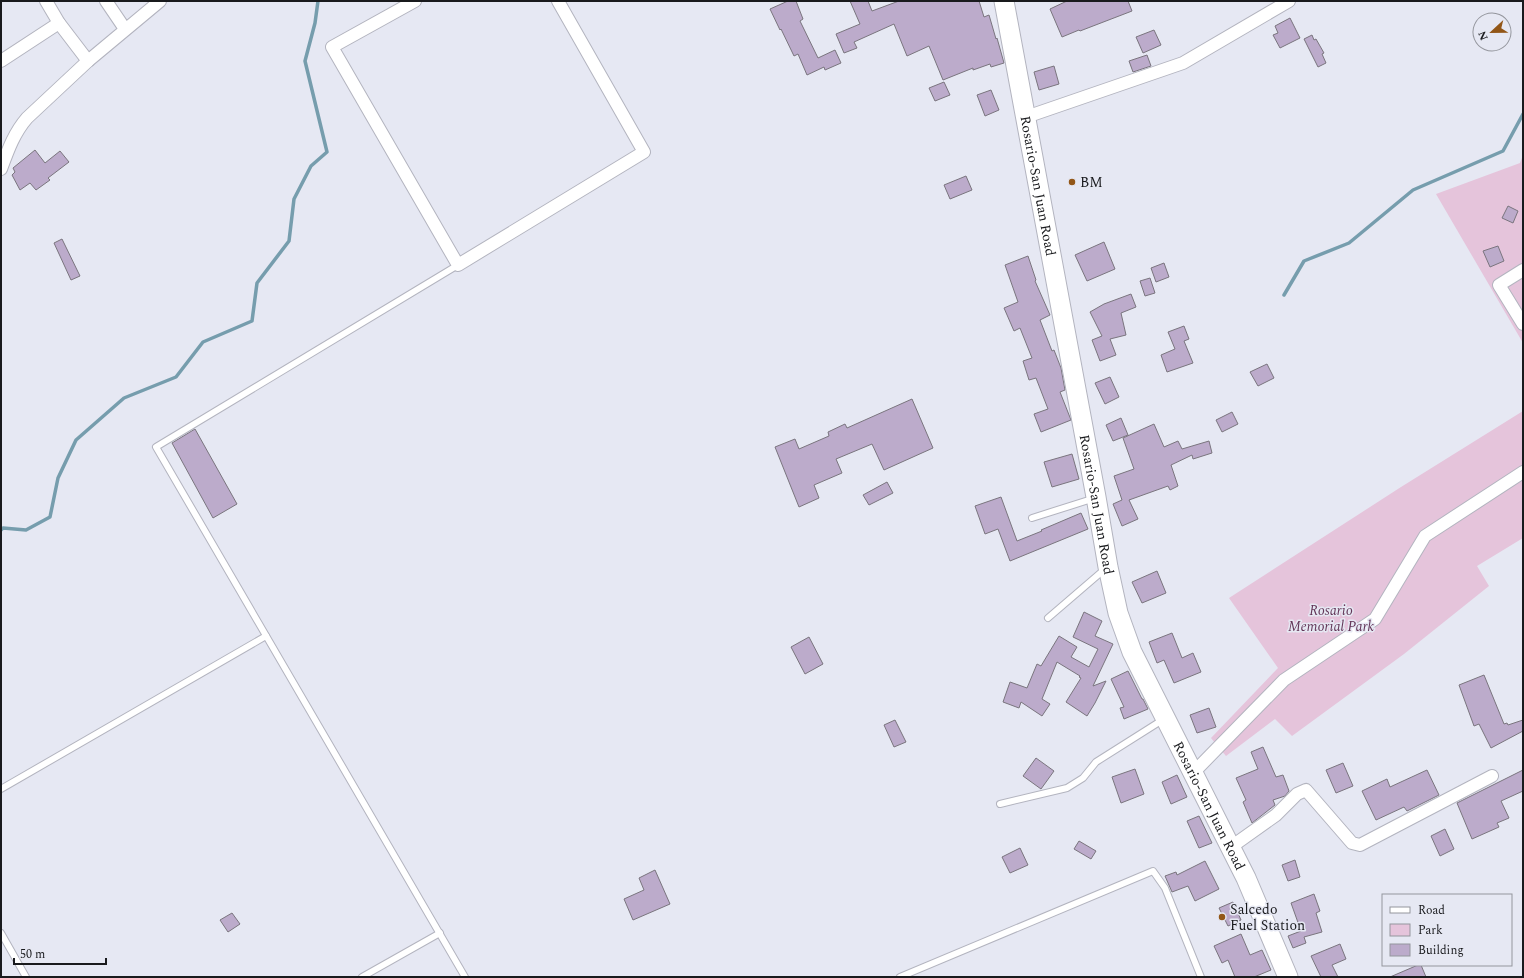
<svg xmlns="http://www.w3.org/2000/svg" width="1524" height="978" font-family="Spectral,serif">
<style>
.green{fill:#e5c4db}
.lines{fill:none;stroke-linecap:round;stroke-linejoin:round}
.stream{stroke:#769dad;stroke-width:3.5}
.building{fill:#bcabcb;stroke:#7a757e}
.service-casing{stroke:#b3b4bf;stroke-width:8}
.minor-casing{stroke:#b3b4bf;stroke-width:14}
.primary-casing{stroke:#b3b4bf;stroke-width:21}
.service{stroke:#fff;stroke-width:6}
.minor{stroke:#fff;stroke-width:12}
.primary{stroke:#fff;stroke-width:19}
.poi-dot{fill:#925617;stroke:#e6e8f3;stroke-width:1.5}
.labels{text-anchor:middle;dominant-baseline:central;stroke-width:3;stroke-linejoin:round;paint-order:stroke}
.poi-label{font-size:14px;fill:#191a1d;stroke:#e6e8f3;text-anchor:start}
.street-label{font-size:14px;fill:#191a1d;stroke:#e6e8f3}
.park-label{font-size:14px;font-style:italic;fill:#633658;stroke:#e6e8f3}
</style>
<rect width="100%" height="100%" fill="#e6e8f3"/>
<g class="green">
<polygon points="1523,155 1523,343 1436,194 1520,163"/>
<polygon points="1523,411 1523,538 1477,566 1489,586 1404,654 1292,736 1275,719 1226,756 1211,738 1278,668 1229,598 1401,487"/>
</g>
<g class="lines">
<g class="stream">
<polyline points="1284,295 1304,261 1349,243 1413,190 1503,151 1523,114"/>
<polyline points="1,530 3,528 26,530 50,517 58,478 76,440 124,398 176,377 203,342 252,321 257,283 289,241 294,199 311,166 327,152 305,61 315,23 318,1"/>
</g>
</g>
<g class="building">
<polygon points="788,1 796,1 803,19 800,21 818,58 835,50 841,63 825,70 824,67 807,75 798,54 794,56 781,29 780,30 770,9"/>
<polygon points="850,1 868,1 872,11 899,1 979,1 984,17 989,15 996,39 997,38 1004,63 991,67 990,64 973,70 973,68 943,80 929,46 907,56 894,24 854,42 857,48 844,53 836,34 860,24"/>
<polygon points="1067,1 1128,1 1132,11 1080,31 1079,30 1062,37 1050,9"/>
<polygon points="1290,18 1300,38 1280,48 1273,35 1278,33 1275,26"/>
<polygon points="1154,30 1161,45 1143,53 1136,37"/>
<polygon points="1312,35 1314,40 1316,39 1324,53 1322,54 1326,63 1318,67 1304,39"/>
<polygon points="1147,55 1151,66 1133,72 1129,61"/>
<polygon points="1054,66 1059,84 1039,90 1034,72"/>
<polygon points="944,82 950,95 935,101 929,88"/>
<polygon points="991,90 999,110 985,116 977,95"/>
<polygon points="35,150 45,163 60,151 69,162 48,178 50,180 36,190 30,183 20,190 12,175 15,172 13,168"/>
<polygon points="966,176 972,190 950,199 944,185"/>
<polygon points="1508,206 1518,211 1513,223 1502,218"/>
<polygon points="62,239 80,276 71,280 54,243"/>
<polygon points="1104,242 1115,269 1087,281 1075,255"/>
<polygon points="1498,246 1504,261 1490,267 1483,251"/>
<polygon points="1028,256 1036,280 1035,281 1050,315 1040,320 1052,351 1054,350 1061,368 1065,390 1060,392 1071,420 1041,432 1034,414 1048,409 1036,378 1029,380 1023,361 1032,358 1020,328 1014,331 1004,308 1018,302 1005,265"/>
<polygon points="1164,263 1169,277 1156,282 1151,268"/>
<polygon points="1150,278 1155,293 1145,296 1140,281"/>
<polygon points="1131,294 1136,307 1121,313 1126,335 1110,339 1116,355 1100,361 1092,340 1102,336 1090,312 1104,304"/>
<polygon points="1184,326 1189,339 1184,341 1193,363 1167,372 1161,355 1175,349 1168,332"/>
<polygon points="1267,364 1274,378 1258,386 1250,372"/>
<polygon points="1110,377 1119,397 1105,404 1095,383"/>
<polygon points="912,399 933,448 884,470 872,444 836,459 842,473 814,485 819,498 799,507 775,447 795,439 799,449 829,436 828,432 845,424 847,428"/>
<polygon points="1232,412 1238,424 1222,432 1216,420"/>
<polygon points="1121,418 1128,435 1113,441 1106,425"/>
<polygon points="1154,424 1164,447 1178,441 1182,449 1209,441 1212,453 1193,459 1192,455 1171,465 1178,486 1170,490 1168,486 1129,500 1138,519 1122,526 1113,504 1122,500 1114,476 1134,469 1123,438"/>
<polygon points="195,429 237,504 213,518 172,443"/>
<polygon points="1072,454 1079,479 1052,487 1044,462"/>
<polygon points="887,482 893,493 869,505 863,495"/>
<polygon points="1001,497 1017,541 1042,531 1041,530 1081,513 1088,529 1010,561 998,529 985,534 975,506"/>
<polygon points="1157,571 1166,593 1142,603 1132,582"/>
<polygon points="1084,612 1102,621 1095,636 1113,644 1093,686 1106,681 1095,703 1087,716 1066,702 1081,678 1079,677 1080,676 1057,662 1042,699 1050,704 1042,716 1021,702 1019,708 1003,702 1010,682 1027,688 1037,664 1041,666 1059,636 1077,647 1071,657 1089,667 1098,649 1073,637"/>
<polygon points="1172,633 1182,658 1193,653 1201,672 1174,683 1164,660 1157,663 1149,642"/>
<polygon points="809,637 823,664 805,674 791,647"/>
<polygon points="1128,671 1142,699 1143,699 1148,709 1124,719 1120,708 1124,707 1111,679"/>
<polygon points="1484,675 1504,724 1507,723 1508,725 1523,720 1523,731 1491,748 1479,724 1474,726 1459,685"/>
<polygon points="1209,708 1216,727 1197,733 1190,715"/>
<polygon points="895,720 906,742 894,747 884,725"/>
<polygon points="1263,747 1276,777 1283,775 1289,791 1285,796 1273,800 1275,805 1252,823 1243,802 1246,800 1236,778 1258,769 1251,752"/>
<polygon points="1036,758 1054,771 1041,789 1023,776"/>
<polygon points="1343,763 1353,786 1336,793 1326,770"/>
<polygon points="1135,769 1144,794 1121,803 1112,777"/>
<polygon points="1427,770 1439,795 1407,811 1404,807 1376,820 1362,791 1387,779 1390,787"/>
<polygon points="1523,770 1523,791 1501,801 1509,818 1497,823 1499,827 1472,839 1457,803"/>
<polygon points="1177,775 1187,797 1171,804 1162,782"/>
<polygon points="1199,816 1212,843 1199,848 1187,821"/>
<polygon points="1445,829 1454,849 1440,856 1431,836"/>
<polygon points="1079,841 1096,851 1091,859 1074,849"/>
<polygon points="1020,848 1028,865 1010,873 1002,857"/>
<polygon points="1295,860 1300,877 1288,881 1282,865"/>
<polygon points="1205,861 1219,889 1195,901 1188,886 1172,892 1165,876 1176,872 1177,875"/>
<polygon points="655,870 670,904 633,920 624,899 644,890 639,878"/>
<polygon points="1314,894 1320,911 1316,913 1322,932 1304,937 1306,943 1293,948 1288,936 1301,931 1291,903"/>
<polygon points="1233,902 1241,920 1228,926 1219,908"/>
<polygon points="232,913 240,924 228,932 220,920"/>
<polygon points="1241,934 1250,955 1262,950 1271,970 1254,977 1235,977 1228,960 1222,963 1214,946"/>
<polygon points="1340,944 1346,959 1332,965 1338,977 1321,977 1311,956"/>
<polygon points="1418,965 1421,965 1426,977 1390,977"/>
</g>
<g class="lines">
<defs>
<g id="service">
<polyline points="458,265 156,447 465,977"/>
<polyline points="1032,518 1095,498"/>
<polyline points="1048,618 1105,569"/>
<polyline points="1,789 266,636"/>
<polyline points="1000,804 1067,788 1083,778 1096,762 1164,719"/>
<polyline points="1,933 26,977"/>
<polyline points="362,977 440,933"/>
<polyline points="900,977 1153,871 1165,888 1201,977"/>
</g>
<g id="minor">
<polyline points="46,1 59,23 88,61"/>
<polyline points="106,1 125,29"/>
<polyline points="415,1 332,47 458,265 644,152 558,1"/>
<polyline points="1,61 59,23"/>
<polyline points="1026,117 1183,63 1289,1"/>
<path d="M1,169C8,150 14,133 27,118L88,61L160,1"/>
<polyline points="1523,270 1499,285 1523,324"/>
<polyline points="1194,772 1284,680 1375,619 1425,536 1523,472"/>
<polyline points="1231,847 1276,815 1297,794 1306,790 1352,843 1360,845 1492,776"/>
</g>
<g id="primary">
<path id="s1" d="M1004,1L1096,497L1108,567L1118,613L1132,652L1246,878L1288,977"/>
</g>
</defs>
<use href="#service" class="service-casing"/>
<use href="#minor" class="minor-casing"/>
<use href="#primary" class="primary-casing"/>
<use href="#service" class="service"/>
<use href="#minor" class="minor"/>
<use href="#primary" class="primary"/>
</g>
<g class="poi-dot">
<circle cx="1072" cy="182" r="4"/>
<circle cx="1222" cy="917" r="4"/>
</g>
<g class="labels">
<g class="poi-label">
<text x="1080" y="182">BM</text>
<text x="1230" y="909">Salcedo<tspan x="1230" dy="16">Fuel Station</tspan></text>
</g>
<g class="street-label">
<text stroke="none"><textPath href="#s1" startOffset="188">Rosario-San Juan Road</textPath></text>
<text stroke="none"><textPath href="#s1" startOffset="512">Rosario-San Juan Road</textPath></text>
<text stroke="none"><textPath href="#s1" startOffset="836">Rosario-San Juan Road</textPath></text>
</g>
<g class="park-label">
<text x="1331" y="610">Rosario<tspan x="1331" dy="16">Memorial Park</tspan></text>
</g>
</g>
<rect width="1524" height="978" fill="none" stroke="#191a1d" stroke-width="4"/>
<rect x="1382" y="894" width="130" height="72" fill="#e6e8f3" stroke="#94969d"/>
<rect x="1390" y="907" width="20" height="6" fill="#ffffff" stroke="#94969d"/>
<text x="1418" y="914" font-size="12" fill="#191a1d">Road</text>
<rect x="1390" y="924" width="20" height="12" fill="#e5c4db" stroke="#94969d"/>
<text x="1418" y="934" font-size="12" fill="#191a1d">Park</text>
<rect x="1390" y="944" width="20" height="12" fill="#bcabcb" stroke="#94969d"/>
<text x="1418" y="954" font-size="12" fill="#191a1d">Building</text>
<g transform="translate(1492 32) rotate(248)"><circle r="19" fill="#e6e8f3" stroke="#94969d"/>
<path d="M0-3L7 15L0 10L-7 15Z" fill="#925617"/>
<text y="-6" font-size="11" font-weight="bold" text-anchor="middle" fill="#191a1d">N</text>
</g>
<path d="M14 958v6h92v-6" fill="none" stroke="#191a1d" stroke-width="2"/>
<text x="20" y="958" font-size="12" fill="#191a1d" stroke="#e6e8f3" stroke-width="3" paint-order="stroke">50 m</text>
</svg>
